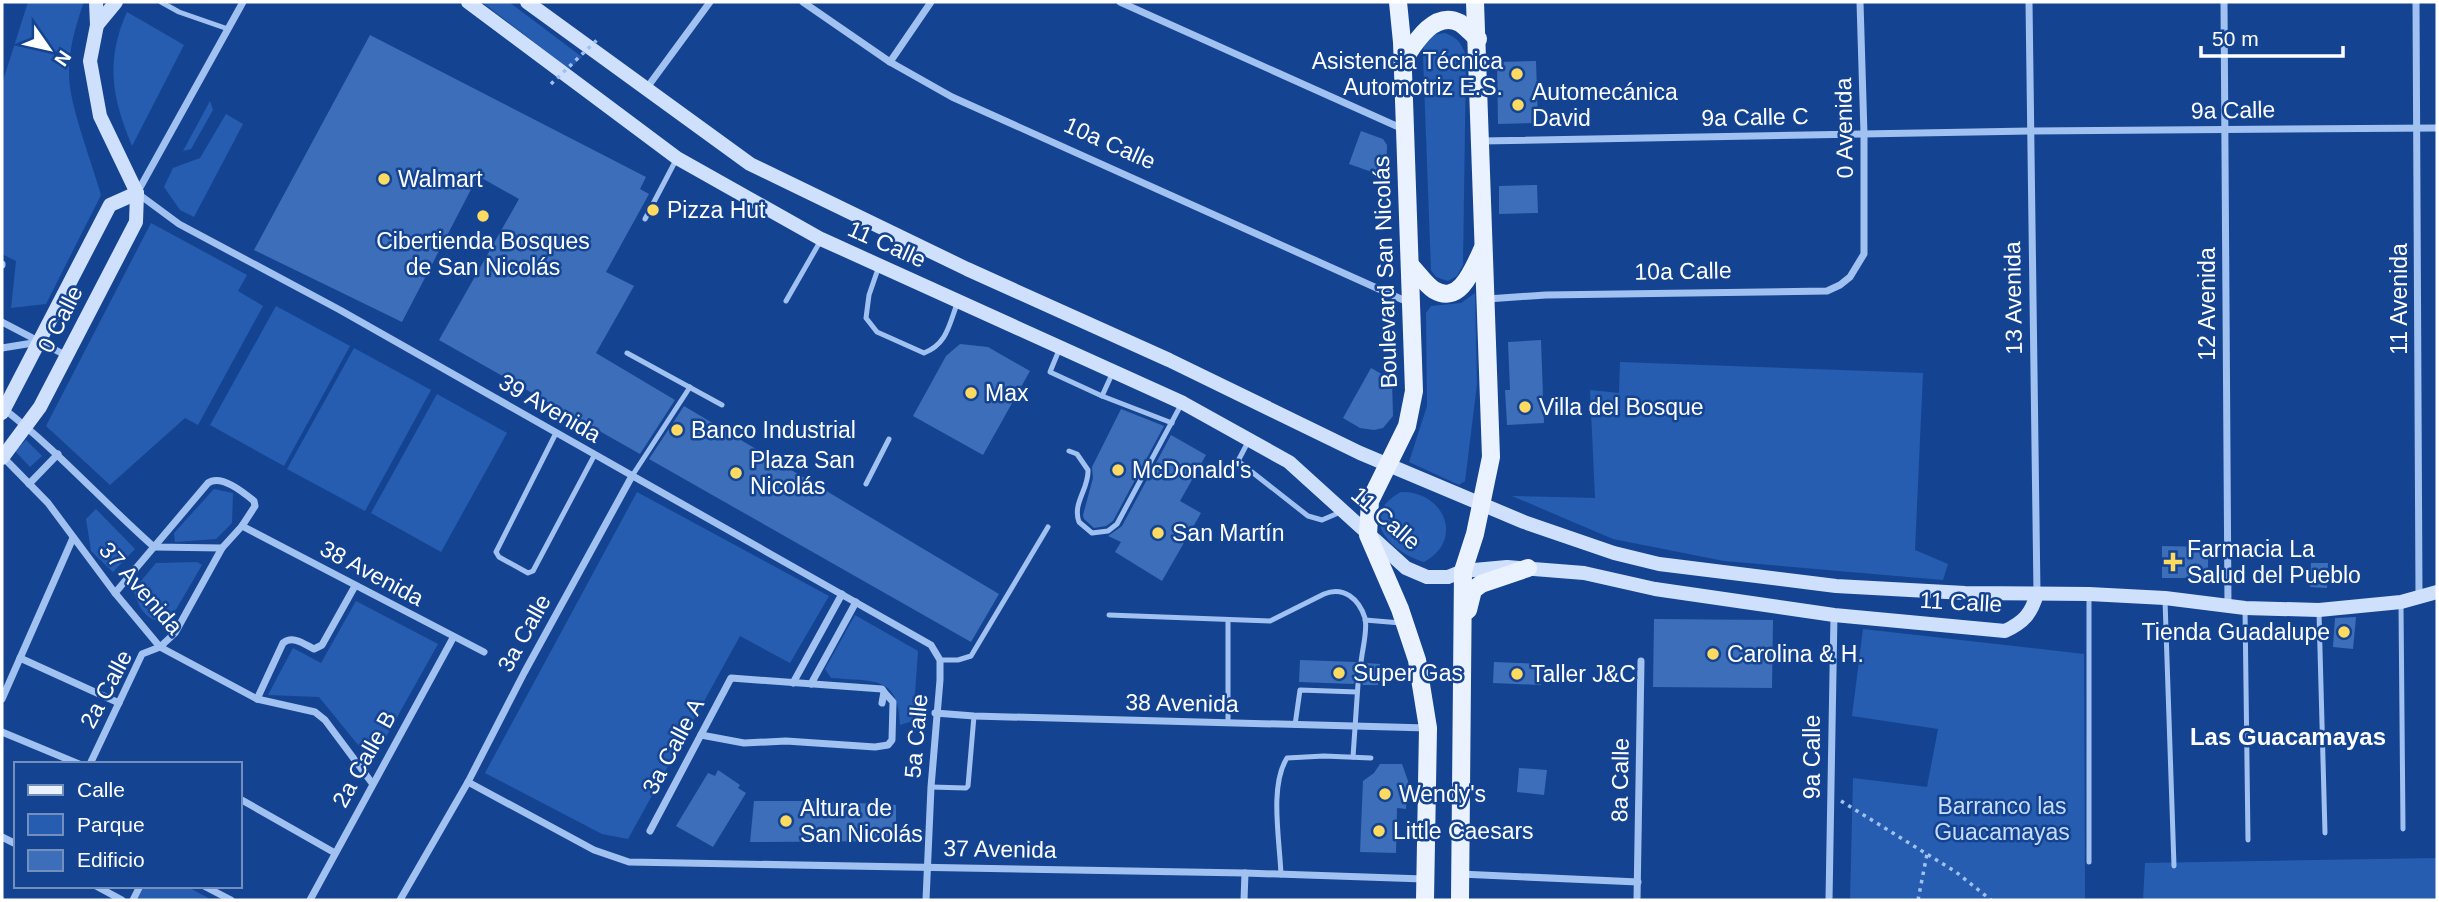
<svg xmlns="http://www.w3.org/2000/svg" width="2439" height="902" font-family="Helvetica,sans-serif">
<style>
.green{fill:#265db0}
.building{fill:#3d6eb9}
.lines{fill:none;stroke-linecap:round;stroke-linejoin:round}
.path{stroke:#a1c1f1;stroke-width:3.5;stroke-dasharray:3.5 5;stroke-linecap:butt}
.lane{stroke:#a1c1f1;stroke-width:5}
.street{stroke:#a1c1f1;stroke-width:7}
.secondary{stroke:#cfe0fc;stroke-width:14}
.primary{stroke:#ebf2ff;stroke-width:18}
.path-bridge{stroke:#a1c1f1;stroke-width:3.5;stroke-dasharray:3.5 5;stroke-linecap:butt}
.poi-dot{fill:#ffda61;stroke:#144491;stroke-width:2.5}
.labels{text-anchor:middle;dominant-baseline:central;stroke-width:5;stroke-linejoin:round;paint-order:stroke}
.poi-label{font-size:23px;fill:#fff;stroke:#144491;text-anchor:start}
.street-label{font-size:23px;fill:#fff;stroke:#144491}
.park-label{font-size:23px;fill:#c8ddfc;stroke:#144491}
.neighbourhood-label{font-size:24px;font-weight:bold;fill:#fff;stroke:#144491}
</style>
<rect width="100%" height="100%" fill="#144491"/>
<g class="green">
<path d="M28,2H84C76,24 69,48 69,72C68,103 92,162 101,195L46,304L11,308L16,261L2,254V84Z"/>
<polygon points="482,2 509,2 582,57 569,69"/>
<path d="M127,12L184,45L132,146C112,98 105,61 127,12Z"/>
<path d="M1445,33C1458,38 1461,43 1466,56L1463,265L1457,276L1448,281L1436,277L1431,270L1423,56L1424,44L1432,35Z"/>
<polygon points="210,101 213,110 191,149 183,151"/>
<polygon points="226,114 243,124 194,217 180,210 164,187 173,168 200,158"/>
<polygon points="151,223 247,275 238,291 263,306 198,425 185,418 110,485 46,426"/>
<polygon points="1475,293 1477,384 1465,481 1459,485 1409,462 1427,406 1426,313 1431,306 1461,303"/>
<polygon points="276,306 350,346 284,466 210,425"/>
<polygon points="354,348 431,390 365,511 287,469"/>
<polygon points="1620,362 1923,373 1915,550 1948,564 1943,580 1724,561 1613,539 1512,496 1595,498 1590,390 1619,393"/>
<polygon points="437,394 507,433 441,552 371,513"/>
<polygon points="26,440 42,456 30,467 15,451"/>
<polygon points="214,489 233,493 232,523 216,539 175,542 174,533"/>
<polygon points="637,492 829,596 790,663 740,636 628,839 602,834 485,773"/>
<path d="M1401,492C1444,491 1465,540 1424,562C1390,552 1356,516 1401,492Z"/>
<polygon points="96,509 135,549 113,572 91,551 86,519"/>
<path d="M197,562L202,565L171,618C151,628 138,609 134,591L136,587L156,563Z"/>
<polygon points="356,601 438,644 372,762 319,697 268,695 293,648 321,663"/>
<path d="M855,615L918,651L913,721L900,725C899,674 872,682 831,678L825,669Z"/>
<polygon points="1863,629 2084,654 2085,900 1850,900 1853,778 1927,787 1938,729 1852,716"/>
<polygon points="2437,858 2437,900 2143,900 2145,863"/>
<polygon points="144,886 186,886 212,900 137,900"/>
</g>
<g class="building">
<polygon points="370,35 646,177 640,189 649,194 606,272 634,286 596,353 675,400 640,454 439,340 519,199 478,176 402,322 254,250"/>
<polygon points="1536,61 1538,123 1498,124 1497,62"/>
<polygon points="1361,131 1383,139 1387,145 1386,177 1349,164"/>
<polygon points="1537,185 1538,213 1499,214 1499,186"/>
<polygon points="1541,340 1544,423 1507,425 1505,390 1510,390 1508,342"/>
<polygon points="960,344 988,347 1030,371 983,455 913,416 946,356"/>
<polygon points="1371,368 1392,380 1393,416 1383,428 1374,430 1360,428 1343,418"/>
<polygon points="684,406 999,594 971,642 649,459"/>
<polygon points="1121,409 1164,426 1113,521 1106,526 1094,528 1084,519 1083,515 1093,478 1092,467"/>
<polygon points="1171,435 1206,455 1180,501 1201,513 1162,581 1115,552 1121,542 1108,536 1122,526"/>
<polygon points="2162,546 2208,547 2208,578 2162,578"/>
<polygon points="2311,563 2328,563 2327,588 2310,587"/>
<polygon points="2356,617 2353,649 2333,647 2335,618"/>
<polygon points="1654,619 1773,620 1772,688 1653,687"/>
<polygon points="1300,660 1356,662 1357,667 1361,668 1366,663 1380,664 1378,685 1363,685 1361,680 1358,679 1353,684 1299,682"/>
<polygon points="1494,662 1542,664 1541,685 1493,683"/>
<polygon points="1380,764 1402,764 1408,781 1406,809 1397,808 1396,853 1360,852 1363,781 1374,773"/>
<polygon points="1519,768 1547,770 1544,795 1517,792"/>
<polygon points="718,770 740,785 738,788 746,793 713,847 676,826 708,773 715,776"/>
<polygon points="754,801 820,801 896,805 896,841 750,842"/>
</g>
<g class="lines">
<g class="path">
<polyline points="1841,801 1956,872 1991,900"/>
<polyline points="1918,900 1927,854"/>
</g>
<g class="lane">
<polyline points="161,2 179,12 228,29"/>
<polyline points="645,219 677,158"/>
<path d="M879,266L869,295L866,318L877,332L924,353C947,344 949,325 957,304"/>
<polyline points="786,301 821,240"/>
<polyline points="1059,350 1050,372 1102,396 1172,423"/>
<polyline points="627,353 722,405"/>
<polyline points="1102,396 1113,372"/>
<polyline points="556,433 496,552 499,557 528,573 533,571 594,456"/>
<polyline points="1248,442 1238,461 1308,516 1322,520 1343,511"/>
<path d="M1069,451L1077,454L1088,470C1089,489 1072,503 1079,522L1092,533L1108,531L1117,524L1182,403"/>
<polyline points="632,476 690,387"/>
<polyline points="866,484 889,439"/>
<polyline points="2165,600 2174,866"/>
<polyline points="2401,605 2403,829"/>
<polyline points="2245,608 2248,840"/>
<polyline points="2319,613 2325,833"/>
<path d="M1109,615L1270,621L1324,594C1344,586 1359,599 1365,618C1368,630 1362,650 1361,663"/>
<polyline points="1365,620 1401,623"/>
<polyline points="940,660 958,660 971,656 1048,527"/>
<polyline points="1228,723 1228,620"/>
<polyline points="1295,725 1300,690 1357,692"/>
<polyline points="1353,757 1358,684"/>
<polyline points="931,787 966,788 968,786 974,716"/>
<polyline points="2089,862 2089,594"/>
<path d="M1281,875C1280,842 1269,786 1287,758L1324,756L1371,758"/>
</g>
<g class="street">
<polyline points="243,2 137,193 179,224 340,310 931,645 940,660 940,680 931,787 926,900"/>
<polyline points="803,2 890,62 952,97 1410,303"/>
<polyline points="1120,2 1403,129"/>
<polyline points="2029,2 2037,594"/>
<polyline points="2224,2 2228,606"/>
<polyline points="2416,2 2419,595"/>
<polyline points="890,62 931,2"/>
<polyline points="646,89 710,2"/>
<polyline points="1481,141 2030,131 2437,128"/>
<polyline points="2,265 2,264"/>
<polyline points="1487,299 1546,295 1827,291 1840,285 1850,277 1864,254 1864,134 1860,2"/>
<polyline points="2,322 67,356"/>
<polyline points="2,348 39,342"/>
<path d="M4,409C58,451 103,502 154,547L222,548"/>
<polyline points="2,456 48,503 115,593 160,647 257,699 315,712 325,720 372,783"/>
<polyline points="29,484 58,454"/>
<polyline points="242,526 484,652"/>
<polyline points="20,658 119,703"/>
<polyline points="793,683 842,594"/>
<polyline points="811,684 856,602"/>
<polyline points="2,699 73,538"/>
<path d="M257,699L283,643C293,635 304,644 314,649L322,645L355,586"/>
<polyline points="935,713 974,716 1428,728"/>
<polyline points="2,732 79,764"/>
<polyline points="701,735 744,743 786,741 875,747 888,745 892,740 893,702 884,692"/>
<path d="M90,764L142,654L160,647L175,633L222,548L242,526L255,506L254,501C243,492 221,474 208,483L115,593"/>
<polyline points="468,782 594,850 629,862 1245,873 1424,879"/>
<polyline points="240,799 335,853"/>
<polyline points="650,831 731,678 882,689 884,692 882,703"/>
<polyline points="2,837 16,844"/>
<polyline points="1460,874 1638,882"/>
<polyline points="96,886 122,900"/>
<polyline points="204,886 231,900"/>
<polyline points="133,900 140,886"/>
<polyline points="310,900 453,638"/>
<polyline points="400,900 468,782 524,673 632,476"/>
<polyline points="1244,900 1245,873"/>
<polyline points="1637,900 1641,661"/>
<polyline points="1829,900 1834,615"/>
</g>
<g class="secondary">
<path d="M468,2L677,158L821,239L1183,403L1289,462L1406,568L1427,577H1448L1463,571L1507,567L1584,573L1655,589L1834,615L2005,631C2024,622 2031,614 2037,594"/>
<polyline points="527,2 750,164 967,269 1169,360 1360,453 1524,522 1614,553 1659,564 1836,586 1965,593 2089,594 2165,598 2245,608 2319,610 2401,602 2437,592"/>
<polyline points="97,25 116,2"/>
<polyline points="2,413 110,205 137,193"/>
<polyline points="2,458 40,407 136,222 137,193 100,116 90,61 97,25 96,2"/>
</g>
<g class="primary">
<polyline points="1398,2 1402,42 1414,391 1407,426 1370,501 1368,535 1400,609 1417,660 1428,728 1425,900"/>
<path d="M1403,61C1414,44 1434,9 1460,23C1466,27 1472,34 1478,39"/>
<path d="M1410,265C1418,273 1425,284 1434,290C1461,306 1474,266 1483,248"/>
<polyline points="1468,610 1473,590 1481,584 1528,568"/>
<polyline points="1460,900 1463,571 1475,534 1491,457 1475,2"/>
</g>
<polyline class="path-bridge" points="551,84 598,39"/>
</g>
<g class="poi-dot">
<circle cx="1517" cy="74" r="7"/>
<circle cx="1518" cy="105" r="7"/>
<circle cx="384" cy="179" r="7"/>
<circle cx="653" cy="210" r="7"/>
<circle cx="483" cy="216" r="7"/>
<circle cx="971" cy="393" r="7"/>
<circle cx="1525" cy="407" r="7"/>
<circle cx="677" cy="430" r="7"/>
<circle cx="1118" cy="470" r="7"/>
<circle cx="736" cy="473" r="7"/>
<circle cx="1158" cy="533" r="7"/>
<path d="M2169.5 551.5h7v7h7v7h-7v7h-7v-7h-7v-7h7z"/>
<circle cx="2344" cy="632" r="7"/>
<circle cx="1713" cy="654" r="7"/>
<circle cx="1339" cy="673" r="7"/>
<circle cx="1517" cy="674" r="7"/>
<circle cx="1385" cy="794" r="7"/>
<circle cx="786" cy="821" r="7"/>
<circle cx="1379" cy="831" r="7"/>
</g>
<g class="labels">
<g class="poi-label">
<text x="1503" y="61" text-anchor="end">Asistencia Técnica<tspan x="1503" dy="26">Automotriz E.S.</tspan></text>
<text x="1532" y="92">Automecánica<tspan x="1532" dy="26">David</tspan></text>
<text x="398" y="179">Walmart</text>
<text x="667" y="210">Pizza Hut</text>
<text x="483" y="241" text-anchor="middle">Cibertienda Bosques<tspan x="483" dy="26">de San Nicolás</tspan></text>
<text x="985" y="393">Max</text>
<text x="1539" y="407">Villa del Bosque</text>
<text x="691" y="430">Banco Industrial</text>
<text x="750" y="460">Plaza San<tspan x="750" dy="26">Nicolás</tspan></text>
<text x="1132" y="470">McDonald's</text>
<text x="1172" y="533">San Martín</text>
<text x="2187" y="549">Farmacia La<tspan x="2187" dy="26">Salud del Pueblo</tspan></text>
<text x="2330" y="632" text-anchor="end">Tienda Guadalupe</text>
<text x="1727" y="654">Carolina &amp; H.</text>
<text x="1353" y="673">Super Gas</text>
<text x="1531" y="674">Taller J&amp;C</text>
<text x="1399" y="794">Wendy's</text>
<text x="800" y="808">Altura de<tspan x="800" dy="26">San Nicolás</tspan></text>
<text x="1393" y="831">Little Caesars</text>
</g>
<g class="street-label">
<text transform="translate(2233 110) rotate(-1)">9a Calle</text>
<text transform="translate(1755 117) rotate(-1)">9a Calle C</text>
<text transform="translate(1844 128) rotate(-91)">0 Avenida</text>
<text transform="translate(1110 143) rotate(24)">10a Calle</text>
<text transform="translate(887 244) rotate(24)">11 Calle</text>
<text transform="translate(1683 271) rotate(-1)">10a Calle</text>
<text transform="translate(1385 272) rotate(-92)">Boulevard San Nicolás</text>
<text transform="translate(2013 298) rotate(-91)">13 Avenida</text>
<text transform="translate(2399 299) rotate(-90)">11 Avenida</text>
<text transform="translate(2207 304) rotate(-90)">12 Avenida</text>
<text transform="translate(60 319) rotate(-63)">0 Calle</text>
<text transform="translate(550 408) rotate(30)">39 Avenida</text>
<text transform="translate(1386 518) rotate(41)">11 Calle</text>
<text transform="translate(372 573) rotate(28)">38 Avenida</text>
<text transform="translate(141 588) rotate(49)">37 Avenida</text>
<text transform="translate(1961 602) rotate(3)">11 Calle</text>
<text transform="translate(524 633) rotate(-61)">3a Calle</text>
<text transform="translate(106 689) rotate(-62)">2a Calle</text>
<text transform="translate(1182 703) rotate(1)">38 Avenida</text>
<text transform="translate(916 736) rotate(-85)">5a Calle</text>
<text transform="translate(673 746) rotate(-62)">3a Calle A</text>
<text transform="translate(1812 757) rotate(-90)">9a Calle</text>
<text transform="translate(364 759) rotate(-61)">2a Calle B</text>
<text transform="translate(1620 780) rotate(-89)">8a Calle</text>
<text transform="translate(1000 849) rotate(1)">37 Avenida</text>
</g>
<g class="park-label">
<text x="2002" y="806">Barranco las<tspan x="2002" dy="26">Guacamayas</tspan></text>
</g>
<g class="neighbourhood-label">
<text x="2288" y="736">Las Guacamayas</text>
</g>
</g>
<rect width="2439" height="902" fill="none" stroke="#ffffff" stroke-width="7"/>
<rect x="14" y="762" width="228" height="126" fill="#144491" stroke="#728fbd" stroke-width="2"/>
<rect x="28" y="785" width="35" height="10" fill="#ebf2ff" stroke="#728fbd" stroke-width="2"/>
<text x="77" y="797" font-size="21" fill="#ffffff">Calle</text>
<rect x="28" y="814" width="35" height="21" fill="#265db0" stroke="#728fbd" stroke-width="2"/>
<text x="77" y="832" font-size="21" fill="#ffffff">Parque</text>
<rect x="28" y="850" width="35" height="21" fill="#3d6eb9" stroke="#728fbd" stroke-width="2"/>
<text x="77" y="867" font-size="21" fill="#ffffff">Edificio</text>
<g transform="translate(49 49) rotate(124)" stroke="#144491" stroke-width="5" paint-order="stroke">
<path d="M0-5L12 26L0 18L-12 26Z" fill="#ffffff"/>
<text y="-10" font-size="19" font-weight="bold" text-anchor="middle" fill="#ffffff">N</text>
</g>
<path d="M2201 46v10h142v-10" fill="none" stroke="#ffffff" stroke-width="3.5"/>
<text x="2212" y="46" font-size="21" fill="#ffffff" stroke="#144491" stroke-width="5" paint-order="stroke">50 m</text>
</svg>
